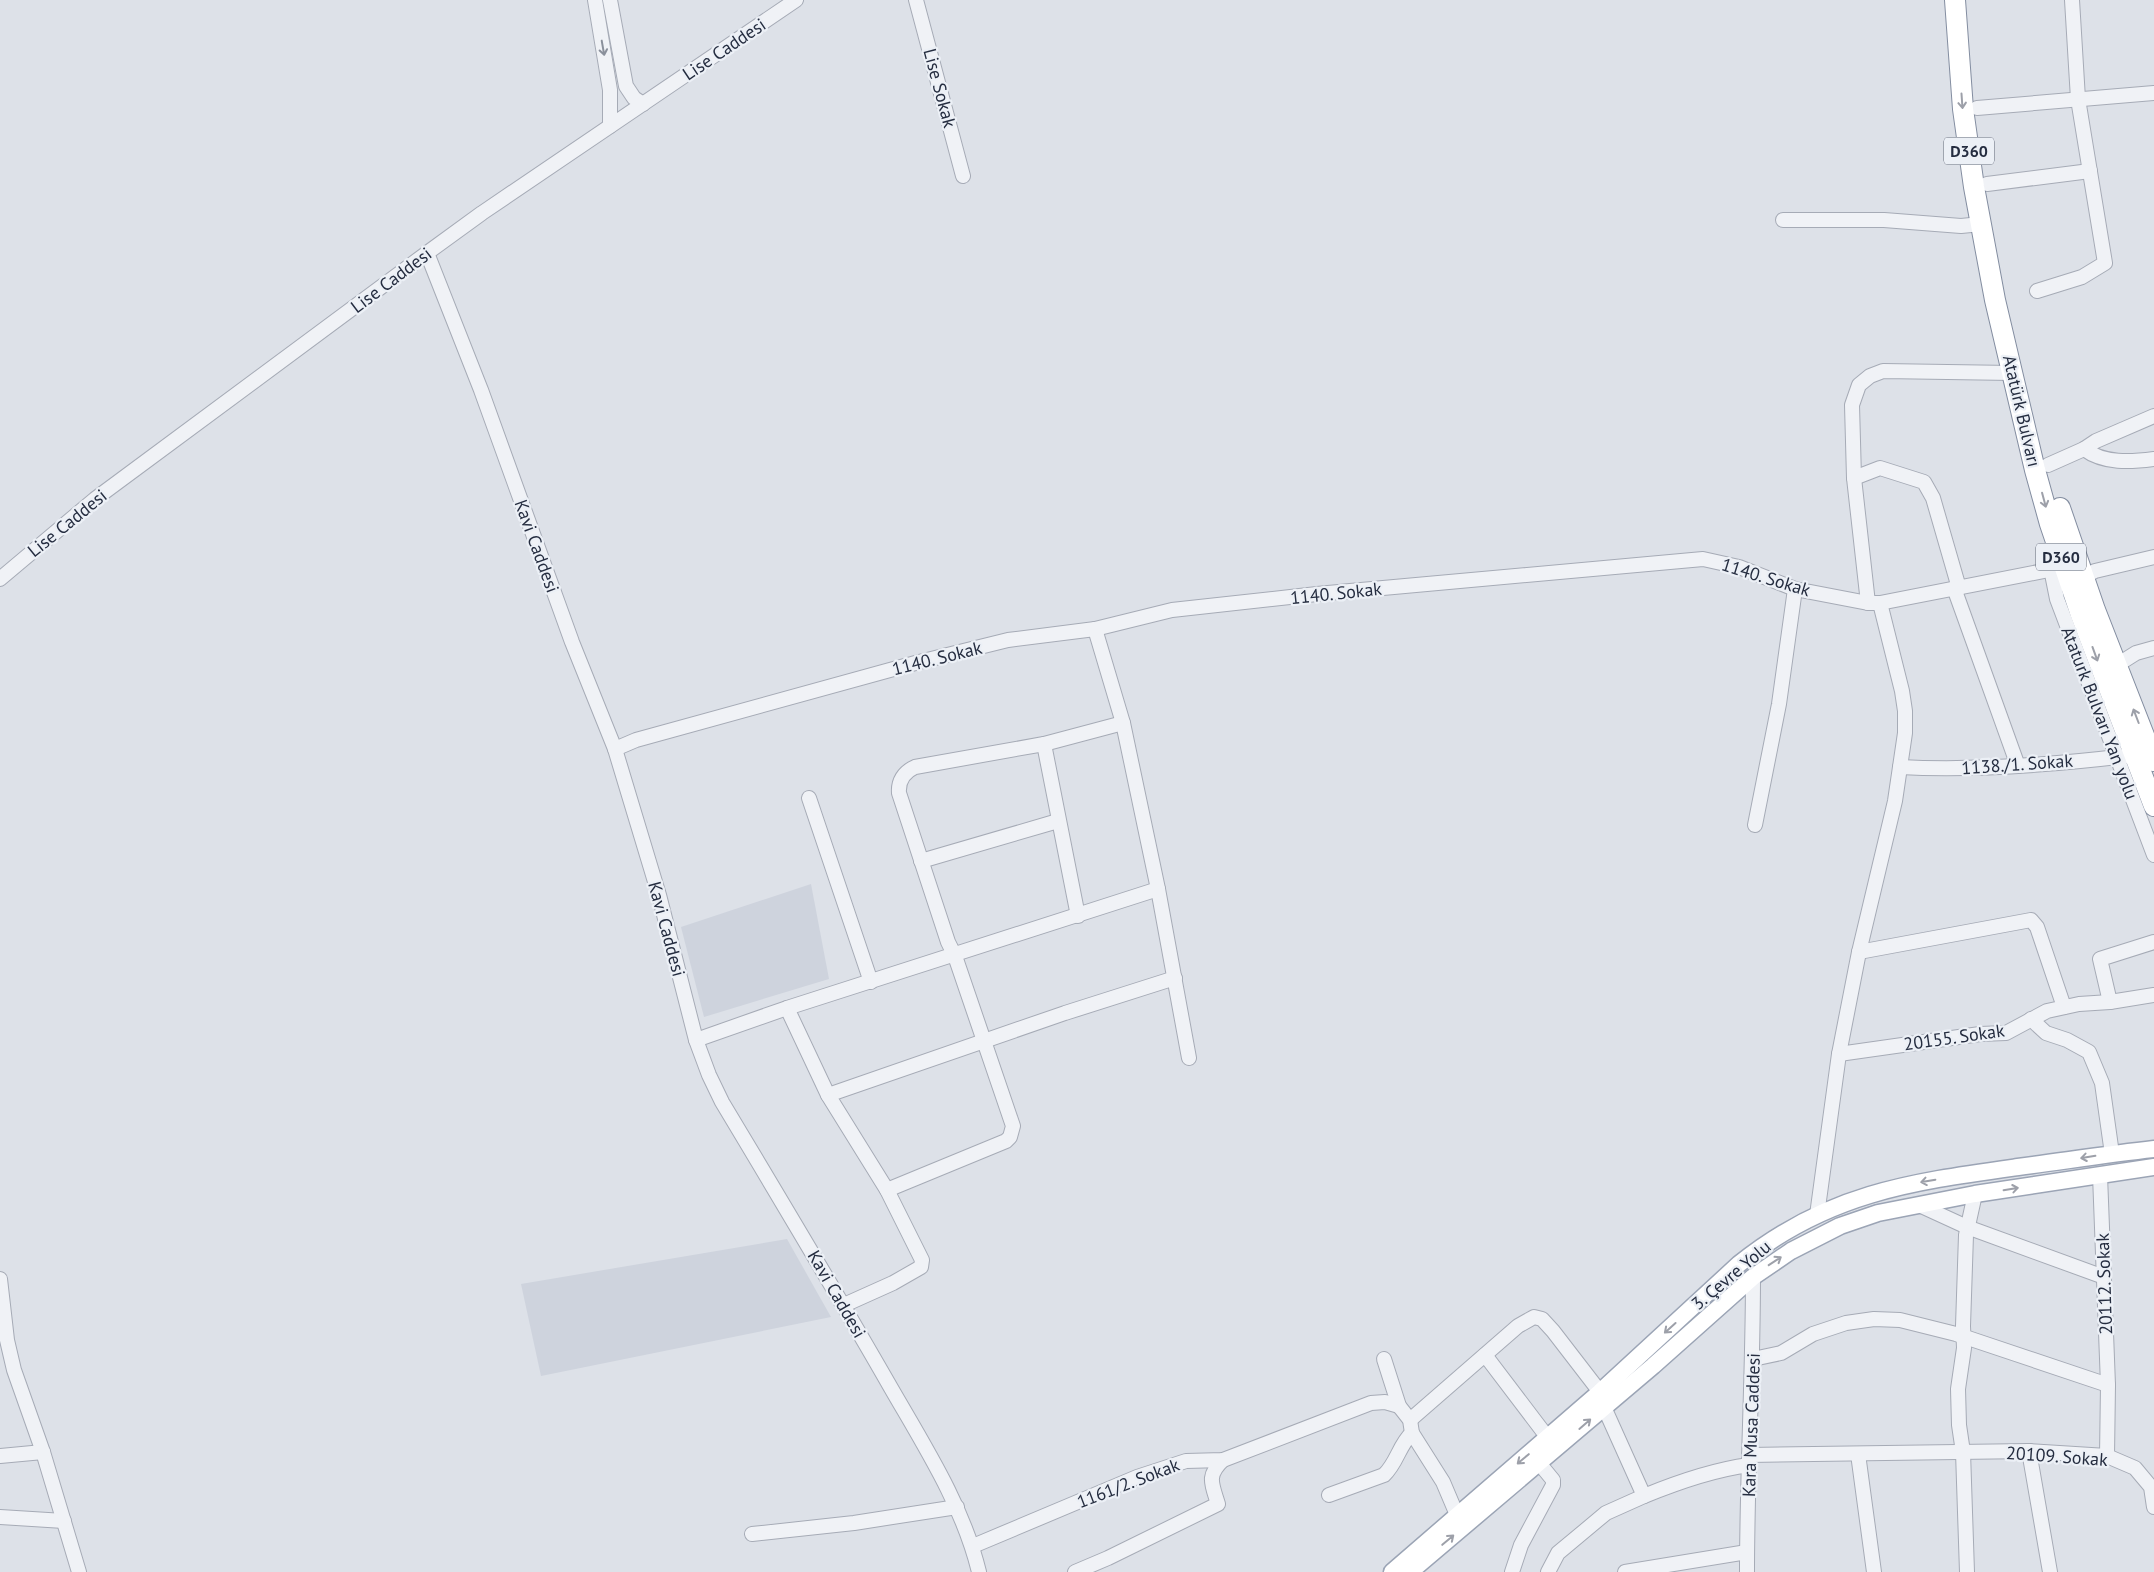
<svg xmlns="http://www.w3.org/2000/svg" width="2154" height="1572" font-family="'PT Sans',sans-serif">
<style>
.built{fill:#ced3dd}
.lines{fill:none;stroke-linecap:round;stroke-linejoin:round}
.minor-casing{stroke:#a6abb6;stroke-width:16}
.major-casing{stroke:#9ba4b5;stroke-width:19}
.highway-casing{stroke:#838da0;stroke-width:22}
.minor{stroke:#f0f2f6;stroke-width:14}
.major{stroke:#fff;stroke-width:16}
.highway{stroke:#fff;stroke-width:20}
.oneway{stroke:#8a909b}
.oneway2{stroke:#9da0a9}
.labels{text-anchor:middle;dominant-baseline:central;stroke-width:4.5;stroke-linejoin:round;paint-order:stroke}
.shield{fill:#ecf0f6;stroke:#616877;stroke-width:1}
.shield-label{font-size:16px;font-weight:bold;fill:#252d40}
.street-label{font-size:18px;fill:#252d40;stroke:#ecf0f6}
</style>
<rect width="100%" height="100%" fill="#dde1e8"/>
<g class="built">
<polygon points="811,884 829,979 704,1017 681,927"/>
<polygon points="787,1239 831,1317 541,1376 521,1284"/>
</g>
<g class="lines">
<defs>
<g id="minor">
<polyline points="595,0 610,90 610,126"/>
<polyline points="610,0 626,86 634,98 643,104"/>
<polyline points="916,0 963,176"/>
<polyline points="1977,108 2154,93"/>
<polyline points="1987,184 2090,171"/>
<polyline points="1783,220 1884,220 1961,226 1981,224"/>
<path d="M427,253L481,390L572,642L615,749L659,895L696,1040L709,1075L722,1102C779,1197 836,1292 891,1388C925,1447 963,1506 979,1572"/>
<polyline points="2037,291 2082,277 2105,263 2078,99 2072,0"/>
<path d="M2084,449C2104,464 2131,462 2154,459"/>
<polyline points="2048,465 2084,449 2096,441 2154,416"/>
<polyline points="1854,478 1880,468 1924,482 1933,498 1959,588"/>
<polyline points="2051,569 2057,599 2154,855"/>
<polyline points="2083,577 2095,571 2154,557"/>
<polyline points="0,579 95,499 427,253 482,213 796,0"/>
<polyline points="1954,588 2018,766"/>
<polyline points="1868,603 1854,478 1852,405 1859,385 1870,376 1883,371 2012,373"/>
<polyline points="1095,629 1123,723 1158,889 1189,1058"/>
<polyline points="2117,665 2136,653 2154,648"/>
<polyline points="1044,744 1078,916"/>
<polyline points="615,749 636,740 919,662 1008,640 1095,629 1172,610 1317,594 1703,559 1739,567 1795,589 1868,603 1880,603 2064,567"/>
<path d="M1900,767C1975,771 2051,765 2126,756"/>
<polyline points="809,798 871,982"/>
<polyline points="1755,825 1779,704 1795,589"/>
<polyline points="921,861 1058,821"/>
<polyline points="1859,952 2031,920 2037,927 2064,1007"/>
<polyline points="2110,1002 2100,959 2154,942"/>
<polyline points="787,1008 828,1095 887,1190 922,1260 921,1267 893,1283 844,1305"/>
<polyline points="2031,1019 2046,1033 2067,1040 2089,1052 2102,1083 2112,1154"/>
<polyline points="696,1040 787,1008 1158,889"/>
<polyline points="1839,1054 1980,1034 2006,1033 2047,1011 2079,1004 2110,1002 2154,995"/>
<polyline points="828,1095 1065,1013 1175,978"/>
<polyline points="2100,1175 2108,1385 2107,1456"/>
<path d="M887,1190L1006,1141L1010,1137L1013,1126L955,956L948,942L899,793C898,781 904,772 915,767L1044,744L1123,723"/>
<polyline points="1919,1205 1967,1227 2104,1277"/>
<polyline points="1817,1215 1839,1054 1859,952 1895,801 1905,733 1905,711 1902,691 1880,603"/>
<polyline points="0,1279 7,1340 14,1370 43,1452 79,1572"/>
<polyline points="1485,1355 1548,1438"/>
<polyline points="1384,1359 1399,1406 1410,1420 1412,1433 1443,1482 1457,1515"/>
<polyline points="1753,1359 1781,1353 1813,1334 1846,1323 1874,1319 1900,1320 1956,1334 2108,1385"/>
<path d="M1604,1407L1644,1496C1678,1482 1712,1470 1749,1465"/>
<polyline points="1410,1420 1518,1326 1534,1317 1542,1319 1553,1331 1600,1392"/>
<polyline points="2029,1451 2050,1572"/>
<polyline points="1858,1454 1874,1572"/>
<polyline points="1749,1455 2029,1451 2107,1456 2135,1468 2151,1487 2154,1507"/>
<polyline points="0,1456 43,1452"/>
<path d="M1329,1495L1384,1475C1397,1463 1399,1445 1412,1433"/>
<polyline points="0,1517 64,1521"/>
<polyline points="752,1534 854,1523 957,1507"/>
<polyline points="973,1546 1137,1477 1186,1461 1223,1460 1371,1403 1385,1402 1399,1406"/>
<path d="M1075,1572L1108,1558L1218,1504C1212,1484 1206,1476 1223,1460"/>
<polyline points="1512,1572 1521,1545 1553,1485 1553,1480 1539,1463"/>
<polyline points="1548,1572 1558,1553 1606,1513 1644,1496"/>
<polyline points="1625,1572 1747,1552"/>
<path d="M1747,1572C1747,1474 1753,1376 1753,1277"/>
<polyline points="1967,1572 1963,1452 1959,1425 1958,1389 1964,1348 1963,1326 1966,1235 1975,1194"/>
</g>
<g id="major">
<path d="M1392,1572L1600,1392L1739,1264C1827,1193 1911,1182 2018,1167C2064,1161 2109,1154 2154,1149"/>
<polyline points="1410,1572 1653,1366 1753,1277 1791,1251 1840,1226 1878,1213 1975,1194 2154,1167"/>
</g>
<g id="highway">
<polyline points="1955,0 1963,109 1974,187 1995,300 2035,470 2050,524 2081,615 2154,806"/>
<polyline points="2060,508 2095,610 2154,761"/>
</g>
</defs>
<use href="#minor" class="minor-casing"/>
<use href="#major" class="major-casing"/>
<use href="#highway" class="highway-casing"/>
<use href="#minor" class="minor"/>
<use href="#major" class="major"/>
<use href="#highway" class="highway"/>
</g>
<defs><path id="oneway-shaft" d="M-6 0H5M1.5-3L5.5 0L1.5 3" fill="none" stroke-width="1.6" stroke-linecap="round" stroke-linejoin="round" transform="scale(1.25)"/></defs>
<use class="oneway" href="#oneway-shaft" transform="translate(603 48) rotate(80)"/>
<g class="oneway2">
<use href="#oneway-shaft" transform="translate(1962 101) rotate(86)"/>
<use href="#oneway-shaft" transform="translate(2044 500) rotate(75)"/>
<use href="#oneway-shaft" transform="translate(2095 654) rotate(70)"/>
<use href="#oneway-shaft" transform="translate(2136 716) rotate(-111)"/>
<use href="#oneway-shaft" transform="translate(2088 1157) rotate(171)"/>
<use href="#oneway-shaft" transform="translate(1928 1181) rotate(170)"/>
<use href="#oneway-shaft" transform="translate(2011 1189) rotate(-9)"/>
<use href="#oneway-shaft" transform="translate(1775 1261) rotate(-33)"/>
<use href="#oneway-shaft" transform="translate(1670 1328) rotate(138)"/>
<use href="#oneway-shaft" transform="translate(1585 1424) rotate(-41)"/>
<use href="#oneway-shaft" transform="translate(1523 1459) rotate(140)"/>
<use href="#oneway-shaft" transform="translate(1448 1540) rotate(-40)"/>
</g>
<g class="labels">
<g class="shield">
<rect x="1944" y="137.5" width="50" height="27" rx="4"/>
<rect x="2036" y="543.5" width="50" height="27" rx="4"/>
</g>
<g class="shield-label">
<text x="1969" y="151">D360</text>
<text x="2061" y="557">D360</text>
</g>
<g class="street-label">
<text transform="translate(724 49) rotate(-34)">Lise Caddesi</text>
<text transform="translate(940 88) rotate(75)">Lise Sokak</text>
<text transform="translate(391 280) rotate(-37)">Lise Caddesi</text>
<text transform="translate(2022 411) rotate(77)">Atatürk Bulvarı</text>
<text transform="translate(67 523) rotate(-39)">Lise Caddesi</text>
<text transform="translate(537 546) rotate(70)">Kavi Caddesi</text>
<text transform="translate(1766 577) rotate(17)">1140. Sokak</text>
<text transform="translate(1336 593) rotate(-6)">1140. Sokak</text>
<text transform="translate(937 658) rotate(-14)">1140. Sokak</text>
<text transform="translate(2100 713) rotate(69)">Ataturk Bulvarı Yan yolu</text>
<text transform="translate(2017 764) rotate(-4)">1138./1. Sokak</text>
<text transform="translate(667 929) rotate(75)">Kavi Caddesi</text>
<text transform="translate(1954 1037) rotate(-8)">20155. Sokak</text>
<text transform="translate(1731 1275) rotate(-40)">3. Çevre Yolu</text>
<text transform="translate(2104 1284) rotate(-92)">20112. Sokak</text>
<text transform="translate(837 1294) rotate(60)">Kavi Caddesi</text>
<text transform="translate(1751 1425) rotate(-88)">Kara Musa Caddesi</text>
<text transform="translate(2057 1456) rotate(4)">20109. Sokak</text>
<text transform="translate(1128 1483) rotate(-21)">1161/2. Sokak</text>
</g>
</g>
</svg>
